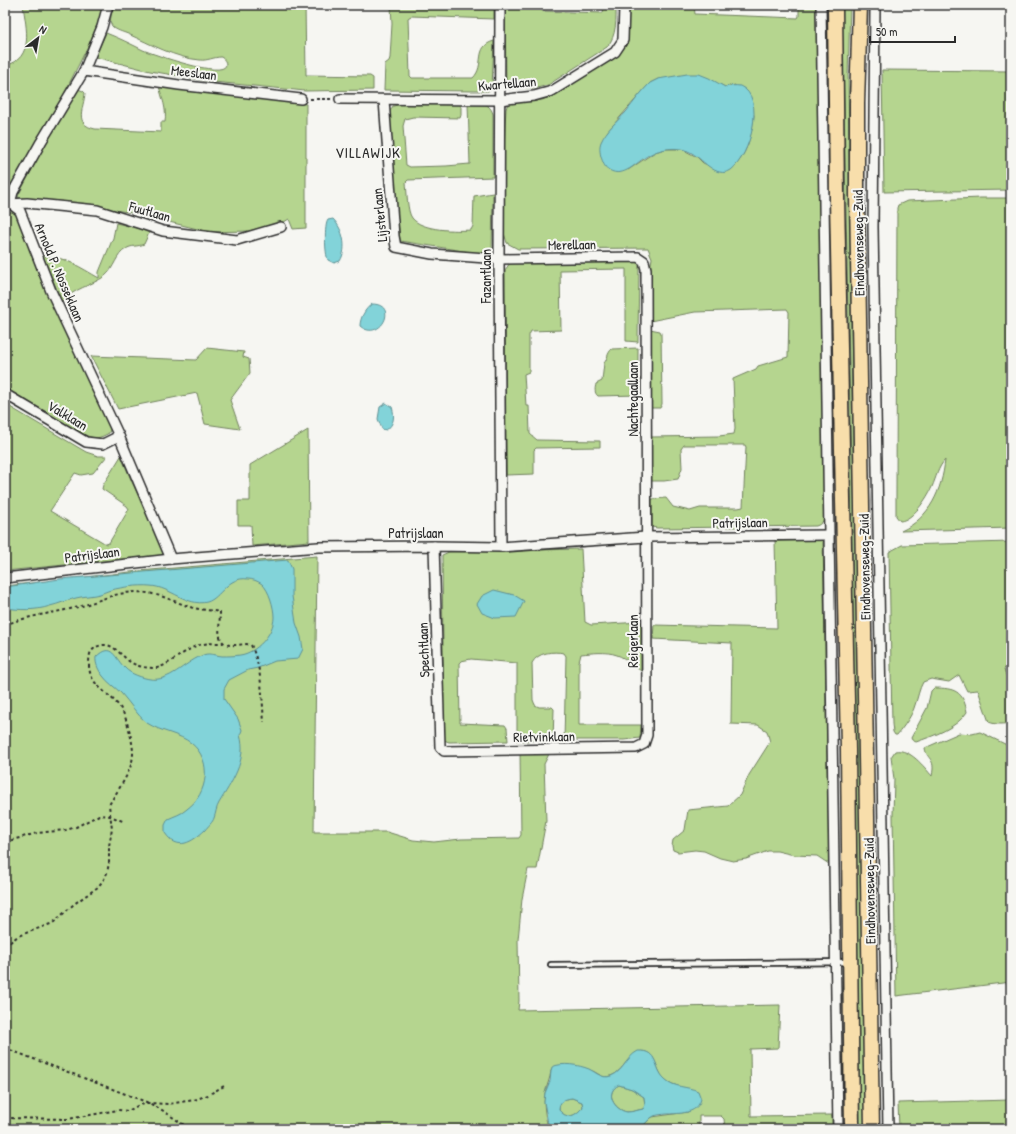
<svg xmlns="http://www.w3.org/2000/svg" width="1016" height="1134" font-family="'Patrick Hand',sans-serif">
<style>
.green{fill:#b5d58f;stroke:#70805d;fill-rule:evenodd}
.water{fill:#82d3d9;stroke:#5f9093;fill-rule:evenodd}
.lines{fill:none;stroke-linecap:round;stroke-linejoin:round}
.service-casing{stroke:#2b2b2b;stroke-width:8}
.minor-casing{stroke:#2b2b2b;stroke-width:12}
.primary-casing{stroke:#2b2b2b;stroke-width:17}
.path{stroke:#2b2b2b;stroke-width:2;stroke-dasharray:3 3;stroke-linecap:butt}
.service{stroke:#f6f6f2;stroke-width:4.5}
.minor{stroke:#f6f6f2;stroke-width:9}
.primary{stroke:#f8deab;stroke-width:14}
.labels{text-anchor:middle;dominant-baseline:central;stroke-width:4;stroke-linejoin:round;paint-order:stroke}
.street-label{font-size:14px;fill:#2b2b2b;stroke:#f6f6f2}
.neighbourhood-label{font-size:15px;letter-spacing:1px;fill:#2b2b2b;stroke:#f6f6f2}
</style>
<rect width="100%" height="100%" fill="#f6f6f2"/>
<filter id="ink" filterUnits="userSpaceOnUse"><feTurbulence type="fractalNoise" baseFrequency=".025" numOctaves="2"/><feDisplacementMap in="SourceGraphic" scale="8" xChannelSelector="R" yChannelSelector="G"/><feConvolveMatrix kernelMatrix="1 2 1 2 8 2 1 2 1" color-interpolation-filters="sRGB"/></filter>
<g filter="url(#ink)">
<g class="green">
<path d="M23,5H103L102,12L91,40L63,96L37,139L5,196V66C35,58 26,28 23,5Z"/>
<path d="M114,5H305L306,75L370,76L373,78V90L305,91L214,82L150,71L95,57L106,33C119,38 131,44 143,50C153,54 223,79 226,65C226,61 224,59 221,57C214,57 207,61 200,60C175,58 151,44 128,34C123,32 115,30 112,26C108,21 113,11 114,5Z"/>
<path d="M391,5H494V19L411,16L408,18L410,76L412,78H473C486,65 473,47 494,41L492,88L488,91H474L384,90L385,64L389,61L390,58L392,24Z"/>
<path d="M505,5H542V11L603,13L604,5H616C616,20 617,35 607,47L548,85L537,88H514L509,89L506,85Z"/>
<path d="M629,5H694L695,14L798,18L799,16V5H816L825,516C823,521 822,524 816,526L657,528L652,527V499L666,498L673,507L690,511L700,508H738L743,507L746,447L745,445H684L681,449L682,468L678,479L664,481H651V437L719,436L734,434L735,429L733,379L756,369L758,366L788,357L789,312L787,309L695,312L650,321V269L652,258L648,248L518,249L507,243L504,233L503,177L505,125L506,109L508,103L513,101L542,100L554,95L627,42L628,36ZM658,79L721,85L725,87L735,85L754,115C752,135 745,164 725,172L703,163L697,157L682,149H665L655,152L628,170L607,132L650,83Z"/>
<polygon points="842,5 850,5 848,75 852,389 868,1129 860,1129 851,464"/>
<polygon points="882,70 1011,71 1011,190 884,192"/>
<path d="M159,86L306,104V228L293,229L289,219L284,222L249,231L210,232L128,212L59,202L19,198L18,196L39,156L78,89L83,91L85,93C84,108 73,124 95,129L161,132V122H165C167,109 162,98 159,86Z"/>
<path d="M403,104H461V115L460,118L413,117L405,119L403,126L406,165L410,167L446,166L470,164L468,104C480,104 489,101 493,114V177L408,180L406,182C407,190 407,212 412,218C422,231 456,231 471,230L473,226L474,196L493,193L492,250L489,255L400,241L393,172L390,111L393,106Z"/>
<path d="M981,198H1011V528L901,531C930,518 942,490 945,460C938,467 936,478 932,487C927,498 913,520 900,521L896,516V497L897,208L898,205L907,201Z"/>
<path d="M15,211L112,423L109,433C98,439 96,439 84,435L5,390V214Z"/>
<path d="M116,223L141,229L149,233L144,244C138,247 131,245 126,249C116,254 114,269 105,276C91,286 74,288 62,302L43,256C65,256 81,268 99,278V272L113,238Z"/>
<polygon points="522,261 639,261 638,342 626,341 626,269 560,270 561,330 531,331 529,335 529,372 524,374 526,406 529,406 530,434 537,440 600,441 600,447 536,448 534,450 534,474 506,475 505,270 510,263"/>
<polygon points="650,329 660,331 661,333 662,404 660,408 650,408"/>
<polygon points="207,348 244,352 243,357 249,359 250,373 230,400 240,429 205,424 197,393 118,409 91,356 196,360"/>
<path d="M638,348V395L598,396C594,393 595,388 596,384L602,381L604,363C608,359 607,353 612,349Z"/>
<polygon points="5,404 86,452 98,456 107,456 93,473 81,475 75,473 50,511 106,544 109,543 129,509 127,506 102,489 103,485 121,456 132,482 161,542 164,552 162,555 5,571"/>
<polygon points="308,430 309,541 252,546 251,525 238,525 238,501 250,501 250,465"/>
<polygon points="823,540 829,864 817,856 794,855 777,851 768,851 746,859 733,861 720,858 704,851 695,850 678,852 673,850 672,846 673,840 685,830 688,810 728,806 740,795 749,775 770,742 767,731 758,725 731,724 732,643 653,639 654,625 777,628 775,541"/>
<path d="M1011,542V667L1005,668L1004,669L1009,684L1011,683V723C1004,724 995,725 989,722L978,690L967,691L959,675L949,682L931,679L923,682C919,689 918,697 915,705C912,716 904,726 897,735H895L893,732L892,724L889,552L902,545Z"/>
<path d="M581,549L585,622L591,625L641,622V671C634,666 626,658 617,655C606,651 592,653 581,654L579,662V725H641L640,738L624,740H564L566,656L564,653C553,651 538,652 532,663L533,700L535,705L539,707H552L554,709L553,740L517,741V663L471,659L461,661L459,663L460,723L505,725L507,728L508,741L449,742L444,740L442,555L449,552Z"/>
<path d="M317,556L314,832H387L413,840L434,842L461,839L519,838L521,835L520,750H551L544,764L546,821L537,869H528L522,899L518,940L519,1001L518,1010L780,1005L778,1048L750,1049L751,1116L832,1115V1129H725L724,1119L721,1116H699V1129H640L652,1117L688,1112L680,1087C675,1085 669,1083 664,1079C656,1070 657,1056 646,1052C632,1047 624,1070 613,1075C601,1080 600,1073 590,1070C584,1067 559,1070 551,1071C550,1079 547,1085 545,1093C543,1103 545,1119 549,1129H5V586L139,571Z"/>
<path d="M934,688C955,688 963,691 967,712C957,728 933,736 916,742L912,740L911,738L927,708L931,691Z"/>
<path d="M980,732L1011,747V982L896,996L893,815L894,779L891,757L895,751C910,748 924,767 932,776C936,757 927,761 925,748L959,733L972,734Z"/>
<path d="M619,1085L632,1089L644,1097L645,1106L643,1109C638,1110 632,1112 627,1112C614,1110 604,1092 619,1085Z"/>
<path d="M572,1098L582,1102L583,1107C576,1115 568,1121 559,1110C559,1101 564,1099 572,1098Z"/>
<polygon points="1011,1100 1011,1129 899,1129 898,1103"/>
</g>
<g class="water">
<path d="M687,74H699L709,78L725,87C730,86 735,85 740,86C767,97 750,156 731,170C716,180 701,157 690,152C682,148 674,148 666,149C660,150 654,152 649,155C636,162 624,179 609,170C604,167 603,162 601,157C600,152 599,147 601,142C606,130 618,121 626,112C634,102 641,92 650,83L658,79Z"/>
<path d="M333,219C343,229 348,248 340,261L334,263L328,260C325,254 324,225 328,220Z"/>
<path d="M372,304C400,304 380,343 360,326C360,318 365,309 372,304Z"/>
<path d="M386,403L392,407C395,416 394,425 386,430L382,429L378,419L380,407Z"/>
<path d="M288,560L292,569V596L296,623L301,637L303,649L298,659L275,661L258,668L248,670L229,680L224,689V699L238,719L242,730L240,735C248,760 231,783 219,803C216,808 216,813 214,818C213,822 208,826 205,830C192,842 178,852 165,833V825L168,819C174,816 182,814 187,809C208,794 213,760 191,743C180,734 161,732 147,723C137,715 130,703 121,693C115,687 108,683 103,676C99,671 95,664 96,657C112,641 115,659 125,668C130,674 143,678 150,679C170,682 184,663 201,656C208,652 214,655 222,656C228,656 234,656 240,655C256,653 274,634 274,617C274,607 269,590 262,584C258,581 252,579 248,579C227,576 221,598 207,602C187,607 171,587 150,586C138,585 123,587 111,590C107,591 103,593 100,594C92,596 84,596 76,598C67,600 59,604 50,606C35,611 20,610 5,608V587L60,579Z"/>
<polygon points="494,590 514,595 524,601 516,617 495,618 482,613 477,604 482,596"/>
<path d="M638,1051C659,1050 653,1068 665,1079C674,1088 687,1086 698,1091L701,1099C696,1119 669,1111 654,1116C648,1119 645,1125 640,1129H549L544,1102L545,1093L550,1081L551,1071L552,1067C562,1062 579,1065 589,1069C597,1073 602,1079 611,1076C624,1071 626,1057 638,1051ZM619,1085L632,1089L644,1097L645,1105L643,1109C638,1110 632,1112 627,1112C614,1110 604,1092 619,1085ZM572,1098L582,1102L583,1107C576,1115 568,1121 559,1110C559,1101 564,1099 572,1098Z"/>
</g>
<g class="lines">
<defs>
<polyline id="service" points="551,965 850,962"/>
<g id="minor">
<polyline points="108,5 102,27 84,71 41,142 13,192 10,203 20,211 51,291 119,436 171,559"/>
<polyline points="500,5 499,259 501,547"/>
<polyline points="821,5 838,1129"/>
<polyline points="875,5 873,227 888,1129"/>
<polyline points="84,71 179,85 301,99"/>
<polyline points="340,99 499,100 534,96 552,91 615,52 623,40 624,5"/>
<polyline points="384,100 394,236 396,247 432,254 499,259 638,257 644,261 646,269 647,735 644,744 636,748 444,751 440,747 434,546"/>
<polyline points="9,204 27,203 97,210 163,231 237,240 281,227"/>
<polyline points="5,394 86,442 103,444 119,436"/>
<polyline points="5,578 171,559 318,547 434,546 501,547 646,537 829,535"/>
</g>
<g id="primary">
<polyline points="835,5 837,198 848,750 852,1129"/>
<polyline points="860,5 857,103 857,195 872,1129"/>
</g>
</defs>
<use href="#service" class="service-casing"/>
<use href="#minor" class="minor-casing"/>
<use href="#primary" class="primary-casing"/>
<g class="path">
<polyline points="310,99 332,99"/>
<path d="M5,625C29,615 57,613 82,606C104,599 123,589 147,593C162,595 176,602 190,607C200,610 210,610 220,612C220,627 214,647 235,645C241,645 246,643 251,645C262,668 262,697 264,722"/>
<polyline points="5,842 37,833 66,830 76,827 99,815 110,816 125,822"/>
<path d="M5,946L18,936L53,923L74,904L98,887L104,879L107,873L109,863V846L112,829L109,805C118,789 133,771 133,753C133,742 127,718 121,709C111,693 90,687 89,666C89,662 89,658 90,654C93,648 98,645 105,645C115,645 123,658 132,663C139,667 147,668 156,668C165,667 181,654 190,649C200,643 211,643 223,643"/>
<polyline points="5,1048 149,1103 162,1110 190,1129"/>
<polyline points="5,1118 68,1119 118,1110 128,1111 137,1106 149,1103 168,1104 194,1100 208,1095 224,1086"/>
</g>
<use href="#service" class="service"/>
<use href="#minor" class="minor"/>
<use href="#primary" class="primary"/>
</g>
</g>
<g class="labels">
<g class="street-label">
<text transform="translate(194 72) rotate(7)">Meeslaan</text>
<text transform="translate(507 83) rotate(-5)">Kwartellaan</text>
<text transform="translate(150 211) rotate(16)">Fuutlaan</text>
<text transform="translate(379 215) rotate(-96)">Lijsterlaan</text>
<text transform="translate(858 243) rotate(-91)">Eindhovenseweg-Zuid</text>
<text transform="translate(572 244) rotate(-1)">Merellaan</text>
<text transform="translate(60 272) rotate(67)">Arnold P. Nosseklaan</text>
<text transform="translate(485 276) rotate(-90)">Fazantlaan</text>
<text transform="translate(632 399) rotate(-90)">Nachtegaallaan</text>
<text transform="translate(68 415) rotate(31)">Valklaan</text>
<text transform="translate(740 522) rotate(-1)">Patrijslaan</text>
<text x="416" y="532">Patrijslaan</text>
<text transform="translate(92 554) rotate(-7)">Patrijslaan</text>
<text transform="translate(864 567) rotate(-91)">Eindhovenseweg-Zuid</text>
<text transform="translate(632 641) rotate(-90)">Reigerlaan</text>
<text transform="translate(423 650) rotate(-92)">Spechtlaan</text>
<text transform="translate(544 736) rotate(-1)">Rietvinklaan</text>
<text transform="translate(869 891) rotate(-91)">Eindhovenseweg-Zuid</text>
</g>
<g class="neighbourhood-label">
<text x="368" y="152">VILLAWIJK</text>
</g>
</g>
<rect width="1016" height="1134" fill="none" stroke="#f6f6f2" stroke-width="20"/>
<rect x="10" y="10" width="996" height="1114" fill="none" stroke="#2b2b2b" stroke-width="1.5" filter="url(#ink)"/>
<g transform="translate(38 38) rotate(31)" stroke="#f6f6f2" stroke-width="3" paint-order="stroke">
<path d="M0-3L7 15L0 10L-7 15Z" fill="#2b2b2b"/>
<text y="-6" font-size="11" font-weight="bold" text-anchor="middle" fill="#2b2b2b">N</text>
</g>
<path d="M870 36v6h85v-6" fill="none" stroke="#2b2b2b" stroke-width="2"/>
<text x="876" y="36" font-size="12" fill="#2b2b2b" stroke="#f6f6f2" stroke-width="3" paint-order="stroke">50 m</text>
</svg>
